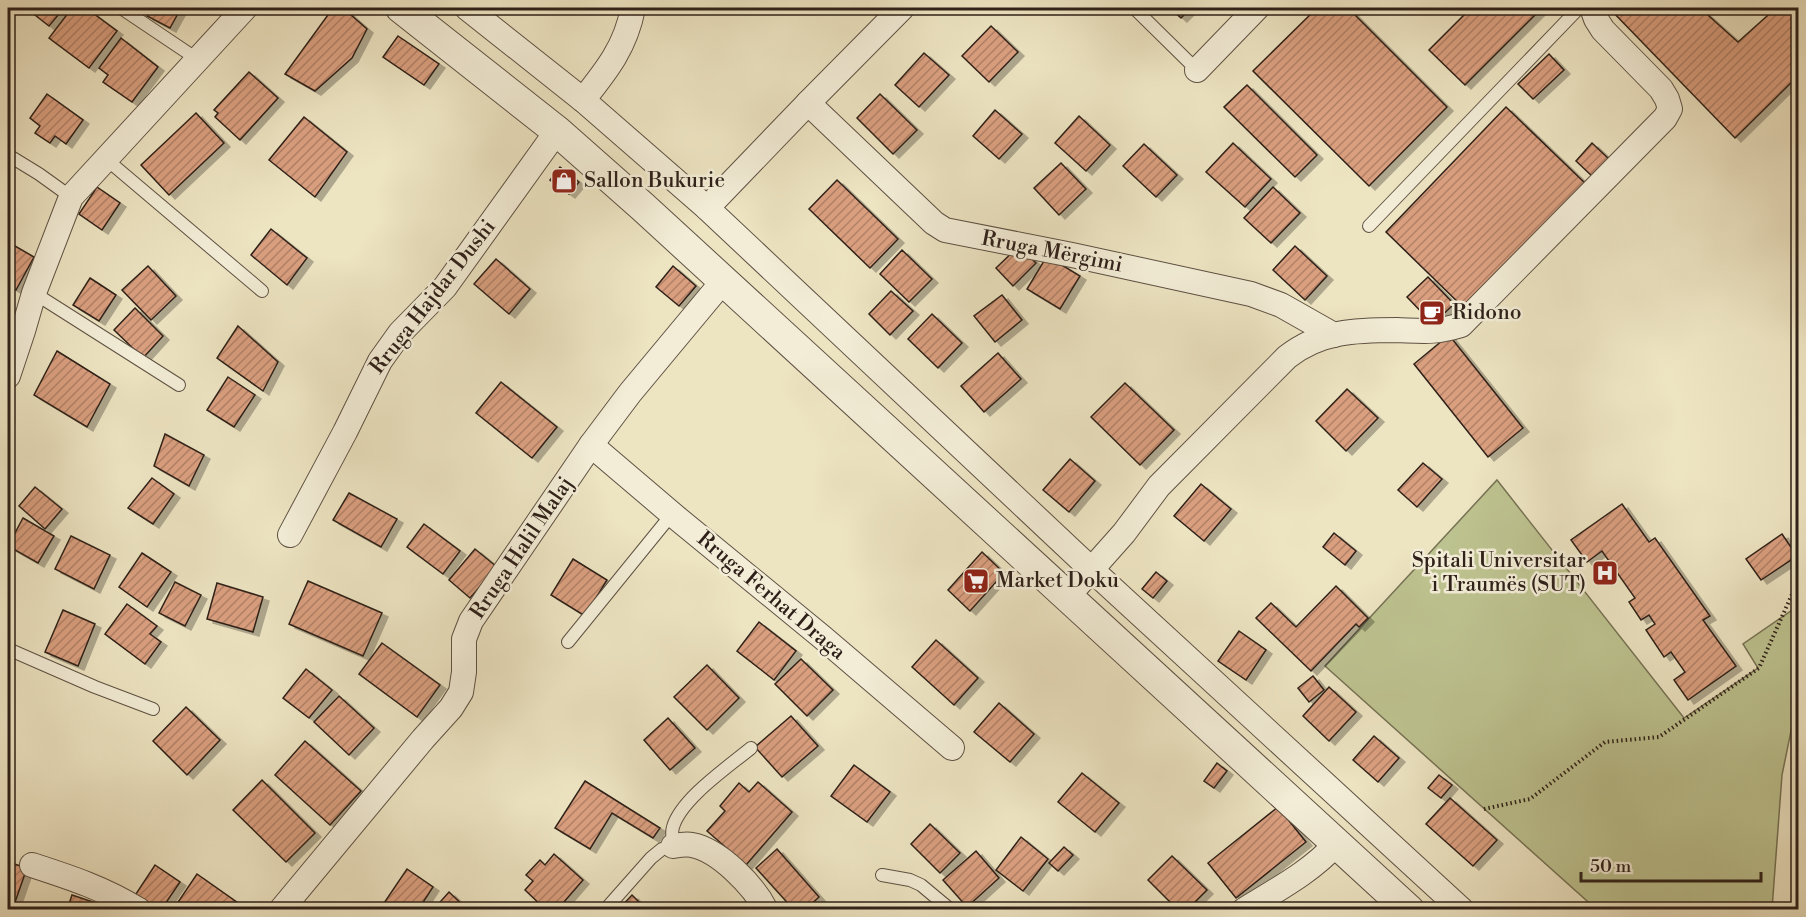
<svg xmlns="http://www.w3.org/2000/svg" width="1806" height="917" font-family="'Libre Bodoni',serif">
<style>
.grass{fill:#bdc390;stroke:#767254;stroke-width:1.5}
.building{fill:url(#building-hatch);stroke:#2e2019;stroke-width:1.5;filter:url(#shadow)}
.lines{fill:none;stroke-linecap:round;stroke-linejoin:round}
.service-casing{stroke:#5e5143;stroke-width:14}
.minor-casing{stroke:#5e5143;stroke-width:26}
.tertiary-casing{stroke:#5e5143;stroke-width:32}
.path{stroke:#2e2019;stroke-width:4;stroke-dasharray:1.5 3;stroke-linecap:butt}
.service{stroke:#f3edd7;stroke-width:12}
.minor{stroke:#f3edd7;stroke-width:24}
.tertiary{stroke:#f3edd7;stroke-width:30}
.labels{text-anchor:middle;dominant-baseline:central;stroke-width:5;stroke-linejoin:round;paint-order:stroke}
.poi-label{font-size:21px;fill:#2e2019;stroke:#f3edd7;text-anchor:start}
.street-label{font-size:21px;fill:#2e2019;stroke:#f3edd7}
</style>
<defs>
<pattern id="building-hatch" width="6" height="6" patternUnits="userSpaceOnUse" patternTransform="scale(1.5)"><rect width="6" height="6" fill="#da9f7f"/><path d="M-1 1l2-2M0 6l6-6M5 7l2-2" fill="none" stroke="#b18167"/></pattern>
<filter id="shadow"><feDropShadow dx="6" dy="4" stdDeviation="0" flood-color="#0004"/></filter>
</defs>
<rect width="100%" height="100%" fill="#ede4c2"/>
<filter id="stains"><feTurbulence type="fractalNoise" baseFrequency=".00333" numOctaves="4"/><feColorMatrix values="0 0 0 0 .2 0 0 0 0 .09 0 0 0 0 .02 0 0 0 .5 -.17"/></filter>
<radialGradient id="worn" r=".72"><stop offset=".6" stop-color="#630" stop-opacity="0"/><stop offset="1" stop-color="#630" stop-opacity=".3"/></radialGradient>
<polygon class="grass" points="1497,480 1684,718 1758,668 1743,644 1798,606 1798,697 1782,775 1772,909 1596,909 1325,666"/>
<g class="building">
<polygon points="26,8 64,8 49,26"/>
<polygon points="72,8 86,8 117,31 89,68 49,38"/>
<polygon points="151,8 181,8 170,28 147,16"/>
<polygon points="333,8 343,8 367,29 352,58 315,91 285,74"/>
<polygon points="1170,8 1191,8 1181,18"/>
<polygon points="1317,8 1348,8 1447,107 1369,186 1253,71"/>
<polygon points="1469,8 1542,8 1465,85 1429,50 1470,9"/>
<polygon points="1609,8 1700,8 1738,42 1776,8 1798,8 1798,76 1735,138"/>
<polygon points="991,26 1018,52 989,82 962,56"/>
<polygon points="398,36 439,64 424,85 383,57"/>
<polygon points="121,38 158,67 132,102 103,82 108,75 99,68"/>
<polygon points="924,53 949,75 919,107 895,85"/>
<polygon points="1549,54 1564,70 1533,99 1518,84"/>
<polygon points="249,72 278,98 240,140 215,117 218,113 214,110"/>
<polygon points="1247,85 1317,155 1295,177 1224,107"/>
<polygon points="47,94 83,120 66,144 55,136 50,143 35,133 40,126 30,118"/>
<polygon points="880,94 917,130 893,154 857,118"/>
<polygon points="1506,107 1588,186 1467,311 1386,232"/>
<polygon points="995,110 1022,134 999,159 973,136"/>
<polygon points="196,113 224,143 169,195 141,165"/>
<polygon points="1079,116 1110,145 1086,171 1055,143"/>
<polygon points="304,117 347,152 315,197 269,160"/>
<polygon points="1233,143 1271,179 1245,207 1206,172"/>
<polygon points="1592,143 1610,160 1594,178 1576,161"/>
<polygon points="1144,144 1177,175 1156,197 1123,166"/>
<polygon points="1061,163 1086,189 1059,215 1034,188"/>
<polygon points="560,167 579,182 569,194 550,180"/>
<polygon points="837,180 898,239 870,268 809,209"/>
<polygon points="97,187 120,203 102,230 79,214"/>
<polygon points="1273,187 1300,213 1271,243 1244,218"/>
<polygon points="271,229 307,258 287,285 251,255"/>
<polygon points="8,242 34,257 16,290 8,285"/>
<polygon points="1019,246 1036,263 1013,286 996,268"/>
<polygon points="1295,246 1327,276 1305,300 1273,270"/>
<polygon points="902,250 932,279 909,302 880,274"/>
<polygon points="1047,256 1080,276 1060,309 1027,289"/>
<polygon points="496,259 530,289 509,314 474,284"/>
<polygon points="148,266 176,296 151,320 122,290"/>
<polygon points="673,266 696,286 679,306 656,287"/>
<polygon points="1428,277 1454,304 1433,324 1407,297"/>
<polygon points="90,278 116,295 99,321 73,305"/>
<polygon points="891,291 913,311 890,335 869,314"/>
<polygon points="1002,295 1022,320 995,342 974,316"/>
<polygon points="135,308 163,336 143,358 114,330"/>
<polygon points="932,314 962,343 938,368 908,339"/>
<polygon points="238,326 278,362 263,391 217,358"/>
<polygon points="1449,335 1523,428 1488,457 1414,364"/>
<polygon points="57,351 110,384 87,427 34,395"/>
<polygon points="998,353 1021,379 984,412 961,386"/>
<polygon points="228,377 255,395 234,427 207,410"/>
<polygon points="501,382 557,427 532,458 476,413"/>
<polygon points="1125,383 1174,430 1140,465 1091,417"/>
<polygon points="1347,389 1378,418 1346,451 1316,421"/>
<polygon points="165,434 204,455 189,486 154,466"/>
<polygon points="1070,459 1095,481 1069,512 1043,490"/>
<polygon points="1423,463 1442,479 1417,507 1398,490"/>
<polygon points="152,478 174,494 153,524 128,508"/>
<polygon points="1201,484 1231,509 1204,541 1174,516"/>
<polygon points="35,487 62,509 45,529 19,506"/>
<polygon points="349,493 397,519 381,547 333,520"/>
<polygon points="1622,504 1649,542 1655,538 1710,616 1703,620 1736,666 1688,700 1674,680 1685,672 1671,652 1664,657 1646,630 1655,624 1649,615 1641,620 1629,602 1635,598 1602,551 1587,562 1571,540"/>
<polygon points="23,518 54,536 38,563 8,546"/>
<polygon points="424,524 460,551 443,574 407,547"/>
<polygon points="1334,533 1356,551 1345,565 1323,547"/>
<polygon points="1782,534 1797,556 1761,580 1746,559"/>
<polygon points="71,536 110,555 94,589 55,569"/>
<polygon points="475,549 497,567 470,598 449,580"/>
<polygon points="982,552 1004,573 970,611 948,590"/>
<polygon points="142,553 171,572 147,607 119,587"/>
<polygon points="573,559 607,580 585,616 551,595"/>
<polygon points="1156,572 1167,581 1153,598 1142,589"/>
<polygon points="308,581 382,613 363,656 289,624"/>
<polygon points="175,582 201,595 185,626 159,613"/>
<polygon points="217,583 263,597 253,632 207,619"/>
<polygon points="1336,586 1368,618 1359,627 1356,624 1311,671 1256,618 1271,603 1296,627"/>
<polygon points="127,604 157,626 150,634 161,642 145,664 105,634"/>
<polygon points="63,610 95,624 78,666 45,652"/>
<polygon points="759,622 796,651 774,680 737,651"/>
<polygon points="1239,631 1266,650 1246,680 1218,661"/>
<polygon points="936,640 978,678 954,705 912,667"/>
<polygon points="382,643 440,685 417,717 359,674"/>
<polygon points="801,659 833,690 807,716 775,684"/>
<polygon points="707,665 739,698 707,730 674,697"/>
<polygon points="306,669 332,690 309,718 283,698"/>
<polygon points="1313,676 1324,690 1309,702 1298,688"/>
<polygon points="1329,687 1356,712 1329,741 1303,716"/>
<polygon points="339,696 374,728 349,755 314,722"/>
<polygon points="999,703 1034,734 1010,762 974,732"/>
<polygon points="186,707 220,740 187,775 153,741"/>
<polygon points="791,716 818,746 782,777 755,747"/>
<polygon points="668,718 695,748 670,770 644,740"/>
<polygon points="1374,736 1399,758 1378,782 1353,760"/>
<polygon points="305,741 361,791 330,825 275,775"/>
<polygon points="1217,763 1227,771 1214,788 1204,781"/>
<polygon points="854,765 890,792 867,822 831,796"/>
<polygon points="1082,773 1119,803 1095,832 1058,802"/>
<polygon points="1439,775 1452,785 1441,798 1428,788"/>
<polygon points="262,780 315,833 286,862 233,810"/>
<polygon points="585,781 660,828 653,838 612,813 590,849 555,828"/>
<polygon points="758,782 792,812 746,865 707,831 725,811 720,806 739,783 749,792"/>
<polygon points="1450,798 1497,840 1473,866 1426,824"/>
<polygon points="1278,807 1306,842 1236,898 1208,863"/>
<polygon points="930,824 960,853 940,873 911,844"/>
<polygon points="1021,837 1048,859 1023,891 996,870"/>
<polygon points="1064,847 1073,855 1058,871 1049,863"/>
<polygon points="777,849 819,897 805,910 794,910 756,868"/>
<polygon points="976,851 999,878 967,907 943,880"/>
<polygon points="554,854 583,880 557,910 546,910 525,890 533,881 526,875 540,860 545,865"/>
<polygon points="1172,856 1207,890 1187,910 1178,910 1148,880"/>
<polygon points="8,862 27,868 14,905 8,903"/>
<polygon points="155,865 180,882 161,910 146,910 132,900"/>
<polygon points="407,869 433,887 418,910 393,910 384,903"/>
<polygon points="197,874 248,910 182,910 176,905"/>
<polygon points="449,892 468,910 433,910"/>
<polygon points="72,895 102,905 101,910 67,910"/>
<polygon points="632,895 647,910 618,910"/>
</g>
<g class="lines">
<defs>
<g id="service">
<polyline points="121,8 197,59"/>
<polyline points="1134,8 1197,70"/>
<polyline points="8,155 39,174 71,197"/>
<polyline points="106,159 262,291"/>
<polyline points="1369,226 1579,8"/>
<polyline points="34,293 179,385"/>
<polyline points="568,642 672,514"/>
<polyline points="8,649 95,687 153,709"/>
<polyline points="882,875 910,880 921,885 951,910"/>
<path d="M605,910L651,858L662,849L673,846C673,840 671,833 673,827C681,799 728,767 751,748"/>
</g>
<g id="minor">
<polyline points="467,8 583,100 707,208 1092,570 1462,910"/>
<polyline points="1197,70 1257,8"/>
<path d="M583,100C607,70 626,46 633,8"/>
<polyline points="808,103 902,8"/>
<polyline points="707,208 808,103 934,223 945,230 1072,255 1251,294 1281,305 1334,335"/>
<polyline points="8,376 23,331 34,293 71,197 245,8"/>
<polyline points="591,445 672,514 822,637 952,748"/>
<polyline points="290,535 345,432 380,361 400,333 445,287 557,131"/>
<path d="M1068,596L1124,533L1159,486L1287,357C1320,331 1356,330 1397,330C1423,331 1435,333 1461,325L1665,118L1670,109L1667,99L1661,89L1603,30L1596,19L1592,8"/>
<path d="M673,846C679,845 687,844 692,845C719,850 754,886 766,910"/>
<path d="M32,865C72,878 103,888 139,910"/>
<polyline points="281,910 423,739 451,708 461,692 464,672 464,639 471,621 591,445 630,393 724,280"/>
<path d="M1244,910C1276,890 1311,872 1336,844"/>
</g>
<polyline id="tertiary" points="401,8 557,131 643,207 1409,910"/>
</defs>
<use href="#service" class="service-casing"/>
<use href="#minor" class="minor-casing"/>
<use href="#tertiary" class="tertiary-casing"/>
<polyline class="path" points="1484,809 1530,799 1605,742 1659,737 1759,668 1798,581"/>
<use href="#service" class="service"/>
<use href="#minor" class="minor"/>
<use href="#tertiary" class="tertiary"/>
</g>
<defs>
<symbol id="shop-square" viewBox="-11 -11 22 22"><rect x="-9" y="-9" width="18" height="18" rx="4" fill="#8f2418" stroke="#f3edd7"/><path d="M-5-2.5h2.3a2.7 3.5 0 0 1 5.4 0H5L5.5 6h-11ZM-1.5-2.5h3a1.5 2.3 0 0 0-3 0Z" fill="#fff"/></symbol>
<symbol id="cafe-square" viewBox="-11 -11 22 22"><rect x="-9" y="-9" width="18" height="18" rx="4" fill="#8f2418" stroke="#f3edd7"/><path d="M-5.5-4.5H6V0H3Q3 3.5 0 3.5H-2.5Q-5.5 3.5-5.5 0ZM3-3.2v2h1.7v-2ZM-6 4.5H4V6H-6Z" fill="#fff"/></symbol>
<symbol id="hospital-square" viewBox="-11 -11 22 22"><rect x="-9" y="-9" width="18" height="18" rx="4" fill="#8f2418" stroke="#f3edd7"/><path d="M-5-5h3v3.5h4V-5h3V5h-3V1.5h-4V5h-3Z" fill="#fff"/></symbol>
<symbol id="supermarket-square" viewBox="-11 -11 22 22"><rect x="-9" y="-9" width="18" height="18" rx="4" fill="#8f2418" stroke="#f3edd7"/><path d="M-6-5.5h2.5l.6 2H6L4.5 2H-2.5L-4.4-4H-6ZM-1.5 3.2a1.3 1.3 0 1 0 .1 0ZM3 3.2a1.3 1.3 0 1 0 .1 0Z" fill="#fff"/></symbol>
</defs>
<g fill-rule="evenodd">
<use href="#shop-square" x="549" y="166" width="30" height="30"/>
<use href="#cafe-square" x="1417" y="298" width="30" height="30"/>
<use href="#hospital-square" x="1590" y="558" width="30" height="30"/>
<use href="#supermarket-square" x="961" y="566" width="30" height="30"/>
</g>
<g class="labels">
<g class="poi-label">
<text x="584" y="181">Sallon Bukurie</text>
<text x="1452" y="313">Ridono</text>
<text x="1586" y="561" text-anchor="end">Spitali Universitar<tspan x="1586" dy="24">i Traumës (SUT)</tspan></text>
<text x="996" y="581">Market Doku</text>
</g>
<g class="street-label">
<text transform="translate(1052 252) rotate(11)">Rruga Mërgimi</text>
<text transform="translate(433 297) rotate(-52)">Rruga Hajdar Dushi</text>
<text transform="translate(522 548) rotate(-56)">Rruga Halil Malaj</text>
<text transform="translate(771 596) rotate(40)">Rruga Ferhat Draga</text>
</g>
</g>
<rect width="1806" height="917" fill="none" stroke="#ede4c2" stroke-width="30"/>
<rect x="9" y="9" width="1788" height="899" fill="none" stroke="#2e2019" stroke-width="3"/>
<rect x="15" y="15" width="1776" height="887" fill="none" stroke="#2e2019" stroke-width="1.5"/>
<path d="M1581 872v9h180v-9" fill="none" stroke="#2e2019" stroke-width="3"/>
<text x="1590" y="872" font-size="18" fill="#2e2019" stroke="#f3edd7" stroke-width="4.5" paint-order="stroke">50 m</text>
<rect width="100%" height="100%" filter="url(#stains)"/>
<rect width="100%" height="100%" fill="url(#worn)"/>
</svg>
